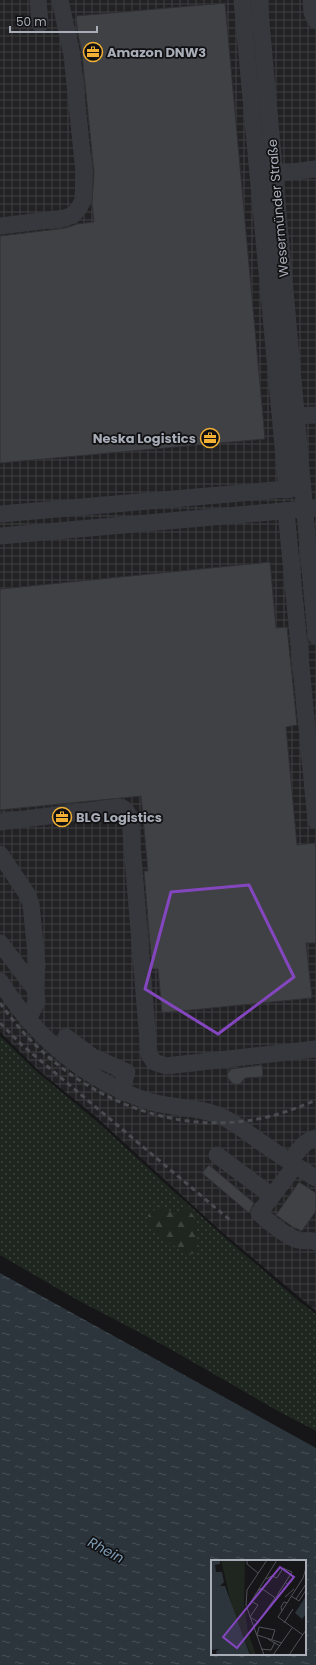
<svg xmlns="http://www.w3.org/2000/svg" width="316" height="1665" font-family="Poppins,sans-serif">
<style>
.industrial{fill:url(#industrial-grid)}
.grass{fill:url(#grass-dots)}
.forest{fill:url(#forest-firs)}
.water{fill:url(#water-ripples);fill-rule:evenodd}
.building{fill:#404145;stroke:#303034}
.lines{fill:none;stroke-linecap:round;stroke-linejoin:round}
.minor{stroke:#37383d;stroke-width:17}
.rail{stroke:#4a4c52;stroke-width:3;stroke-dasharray:5 4;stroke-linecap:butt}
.marked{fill:none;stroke:#8446be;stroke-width:3;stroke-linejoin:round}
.labels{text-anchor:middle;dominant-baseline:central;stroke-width:3.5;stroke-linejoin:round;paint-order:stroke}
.poi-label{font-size:13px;font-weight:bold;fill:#a8adb8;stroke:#111113;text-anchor:start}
.street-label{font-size:13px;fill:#a8adb8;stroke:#111113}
.water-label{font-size:14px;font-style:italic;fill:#7f9bb3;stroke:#111113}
.inset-road{fill:none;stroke:#505258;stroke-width:1}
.view{fill:#8446be;fill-opacity:0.15;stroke:#8446be;stroke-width:2}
.inset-edge{fill:none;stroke:#a8adb8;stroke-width:2}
</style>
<defs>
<pattern id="industrial-grid" width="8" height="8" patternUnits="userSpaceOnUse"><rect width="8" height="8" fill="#222225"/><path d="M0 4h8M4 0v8" fill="none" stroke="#3f3f43"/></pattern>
<pattern id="grass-dots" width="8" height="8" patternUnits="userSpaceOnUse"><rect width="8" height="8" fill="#1e261f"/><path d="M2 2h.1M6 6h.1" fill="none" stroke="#3c433d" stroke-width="1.8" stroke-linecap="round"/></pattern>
<pattern id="forest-firs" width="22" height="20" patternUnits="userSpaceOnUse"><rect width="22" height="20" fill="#1e261f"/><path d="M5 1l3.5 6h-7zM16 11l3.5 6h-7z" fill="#3c433d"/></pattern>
<pattern id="water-ripples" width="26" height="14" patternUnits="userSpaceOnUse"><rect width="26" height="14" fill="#2c353c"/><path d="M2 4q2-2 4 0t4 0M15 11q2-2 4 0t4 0" fill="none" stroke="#485056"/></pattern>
</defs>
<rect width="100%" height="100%" fill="#161618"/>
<polygon class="industrial" points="0,0 316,0 316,1311 223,1233 95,1116 38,1070 0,1032"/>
<polygon class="grass" points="0,1036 36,1071 94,1119 222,1235 300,1302 316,1314 316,1431 278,1411 165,1346 74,1298 0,1255"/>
<polygon class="forest" points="159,1206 175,1214 187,1208 194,1216 197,1249 193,1254 184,1253 150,1228 148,1215"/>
<path class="water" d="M0,1273L316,1448V1665H0ZM212,1561H305V1654H212Z"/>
<g class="building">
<polygon points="225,3 265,439 0,463 0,236 66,228 77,224 94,222 92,203 94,172 82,54 78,34 76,16"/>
<polygon points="270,562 276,628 287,627 297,725 286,727 297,845 315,843 316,850 316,943 306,943 312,998 162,1013 158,969 152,969 144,871 148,871 141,796 0,810 0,589"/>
<polygon points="262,1065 263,1077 245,1078 240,1084 236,1085 232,1083 228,1078 227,1074 231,1069"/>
<polygon points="209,1165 254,1203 249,1213 202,1173"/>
<polygon points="299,1182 316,1193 316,1211 302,1231 293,1227 276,1215"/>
</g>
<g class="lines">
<g class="minor">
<polyline points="38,0 40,24"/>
<polyline points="242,0 287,490"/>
<polyline points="259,0 316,636"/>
<polyline points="311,0 312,13 316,21"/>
<polyline points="275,174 316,169"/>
<polyline points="0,226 65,218 73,215 79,208 83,200 84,173 72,55 60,0"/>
<polyline points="296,416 316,415"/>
<polyline points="286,511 316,821"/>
<polyline points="0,514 298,488"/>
<polyline points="0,536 316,508"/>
<path d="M0,822L119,807C126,808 128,813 130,820L149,1054L154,1062L166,1066L316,1049"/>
<polyline points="0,854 27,894 31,904 37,965 35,989 37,1001 28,1020"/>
<polyline points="0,943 35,989"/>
<path d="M0,981C35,1037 87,1082 151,1102C174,1108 201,1107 222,1117C234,1122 245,1131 255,1138C275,1152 295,1166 316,1178"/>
<polyline points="66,1037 93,1057 127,1072 121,1091"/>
<polyline points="217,1155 272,1196"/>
<path d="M290,1162C297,1152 303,1141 316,1138"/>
<path d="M295,1166L259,1213C269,1222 285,1236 298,1240C304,1242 310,1239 316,1242"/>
</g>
<g class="rail">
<path d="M0,1003C13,1021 27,1038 44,1053C104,1107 187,1136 267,1117C284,1113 300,1107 316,1100"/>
<polyline points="0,1023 22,1045 230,1220"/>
</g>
</g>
<path class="marked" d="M249,885L294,977L218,1034L145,989L171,892Z"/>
<defs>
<symbol id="office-ring" viewBox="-11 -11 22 22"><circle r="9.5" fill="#111113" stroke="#f2b134" stroke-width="1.5"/><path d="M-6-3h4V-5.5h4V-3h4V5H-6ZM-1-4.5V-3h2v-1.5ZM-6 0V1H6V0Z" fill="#f2b134"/></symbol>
</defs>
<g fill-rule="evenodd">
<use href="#office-ring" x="82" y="41" width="22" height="22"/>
<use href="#office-ring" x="199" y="427" width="22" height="22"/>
<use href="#office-ring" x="51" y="806" width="22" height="22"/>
</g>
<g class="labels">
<g class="poi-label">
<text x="107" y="52">Amazon DNW3</text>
<text x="196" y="438" text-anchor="end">Neska Logistics</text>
<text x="76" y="817">BLG Logistics</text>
</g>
<g class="street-label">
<text transform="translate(278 208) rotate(-95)">Wesermünder Straße</text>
</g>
<g class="water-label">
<text transform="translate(106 1550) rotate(28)">Rhein</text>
</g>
</g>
<g transform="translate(211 1560)">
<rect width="95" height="95" fill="#161618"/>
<path d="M10,0H34L33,43L37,72L45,95H40L21,47Z" fill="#1e261f"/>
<path d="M0,0H9V4L4,5L5,12H11L13,22L9,26H14L39,95H6L5,91L9,89L0,90V76L2,75H0ZM95,36V54L91,59L84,53Z" fill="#2c353c"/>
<path class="inset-road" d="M36,0V4L47,13M55,19L61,16L66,18L72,8L81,12L65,37M75,23L77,25L82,19L81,15M47,31L50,28L66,39L63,42M80,36L88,41L95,30M74,37L83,29M85,39L95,24M40,41L47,45L39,57L47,62L64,38M35,46L36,30L56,0M71,51L70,47L73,42L76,43M73,63L82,49M92,75L67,57L92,18L95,8M57,79L69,86M61,79L64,70L48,67L46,75L71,83M50,89L60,90L64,82M53,95L36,48L66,0M62,95L81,68M78,95L95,70"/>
<path class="view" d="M69,7L83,17L26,88L12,77Z"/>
<rect width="95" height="95" class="inset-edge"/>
</g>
<path d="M10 26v6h87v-6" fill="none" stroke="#a8adb8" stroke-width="2"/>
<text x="16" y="26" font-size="12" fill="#a8adb8" stroke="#111113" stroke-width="3" paint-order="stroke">50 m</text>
</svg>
